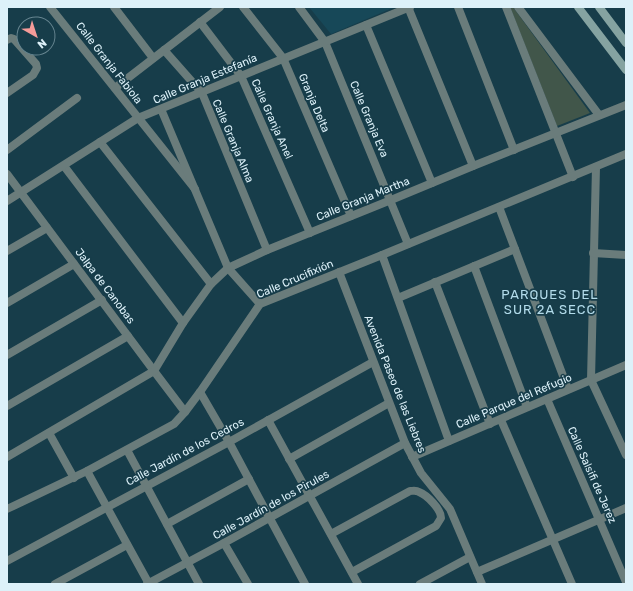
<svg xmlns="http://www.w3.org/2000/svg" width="633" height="591" font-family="Rubik,sans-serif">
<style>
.built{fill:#174858}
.green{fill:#41564a}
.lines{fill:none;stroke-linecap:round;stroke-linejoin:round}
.street{stroke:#6a7c7b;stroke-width:8}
.secondary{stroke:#85a3a1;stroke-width:8}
.labels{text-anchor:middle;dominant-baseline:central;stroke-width:3.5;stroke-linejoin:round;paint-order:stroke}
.street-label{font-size:11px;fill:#ddf1f9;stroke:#173d4a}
.quarter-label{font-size:13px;letter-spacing:1px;fill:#b2dbea;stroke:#173d4a}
</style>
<rect width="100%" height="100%" fill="#173d4a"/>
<polygon class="built" points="309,7 395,7 331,34"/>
<polygon class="green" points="510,7 513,7 590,113 557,126"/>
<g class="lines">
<g class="street">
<polyline points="50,7 195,189"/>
<polyline points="114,7 153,58"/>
<polyline points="243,7 283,58 351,216"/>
<polyline points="299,7 325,42 408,244"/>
<polyline points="408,7 473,166"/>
<polyline points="458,7 514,150"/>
<polyline points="506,7 573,177"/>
<polyline points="518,7 599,115"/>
<polyline points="200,22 241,76 310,233"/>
<polyline points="366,25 432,183"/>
<polyline points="7,40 11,38 14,39 36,64 37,68 33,75 7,93"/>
<polyline points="164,50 202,93 267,250"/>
<polyline points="115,88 220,7"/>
<polyline points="161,109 228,268 260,304"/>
<polyline points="100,142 211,284"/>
<polyline points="7,150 77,98"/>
<polyline points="64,166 183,323"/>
<polyline points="596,167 591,380 626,455"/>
<polyline points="7,174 154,371 185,412"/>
<polyline points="7,201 138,118 410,7"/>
<polyline points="499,207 568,389"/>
<polyline points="7,251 47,228"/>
<polyline points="593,253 626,255"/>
<polyline points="382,255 449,441"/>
<polyline points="474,266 527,407"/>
<polyline points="339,272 405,443 421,473 450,509 482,584"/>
<polyline points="435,282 490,424"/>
<polyline points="398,298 515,249"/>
<polyline points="7,303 74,264"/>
<polyline points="7,355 102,300"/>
<polyline points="200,392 229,442 305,584"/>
<polyline points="547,399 626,582"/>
<polyline points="7,406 128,336"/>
<polyline points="268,420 358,584"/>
<polyline points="501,420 572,584"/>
<polyline points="49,433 74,478"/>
<polyline points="127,450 199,584"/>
<polyline points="7,457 154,371 183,323 211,284 228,268 267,250 391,200 473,166 626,105"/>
<polyline points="412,457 626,365"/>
<polyline points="289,459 389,403"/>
<polyline points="87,471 149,584"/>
<polyline points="7,509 87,471 174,424 185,412 200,392 260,304 382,255 626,154"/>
<polyline points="167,524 249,479"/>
<path d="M331,534L410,491C413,491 416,490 419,492C427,495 441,509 441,518L436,526L352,572"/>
<polyline points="224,543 248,584"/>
<polyline points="7,561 229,442 373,362"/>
<polyline points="477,572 626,508"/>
<polyline points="55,584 127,545"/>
<polyline points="147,584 224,543 405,443"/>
<polyline points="420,584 470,557"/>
</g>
<g class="secondary">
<polyline points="578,7 626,70"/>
<polyline points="599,7 626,43"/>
</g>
</g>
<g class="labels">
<g class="street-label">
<text transform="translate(109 63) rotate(52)">Calle Granja Fabiola</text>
<text transform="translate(205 79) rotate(-23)">Calle Granja Estefanía</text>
<text transform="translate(314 103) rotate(67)">Granja Delta</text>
<text transform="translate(272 119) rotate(66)">Calle Granja Anel</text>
<text transform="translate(369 119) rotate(67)">Calle Granja Eva</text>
<text transform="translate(233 141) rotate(67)">Calle Granja Alma</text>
<text transform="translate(363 199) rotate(-22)">Calle Granja Martha</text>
<text transform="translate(295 279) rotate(-23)">Calle Crucifixión</text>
<text transform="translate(105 286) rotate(53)">Jalpa de Canobas</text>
<text transform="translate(395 384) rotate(68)">Avenida Paseo de las Liebres</text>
<text transform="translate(514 401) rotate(-23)">Calle Parque del Refugio</text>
<text transform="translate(185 452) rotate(-28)">Calle Jardín de los Cedros</text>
<text transform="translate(592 475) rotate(66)">Calle Salsifi de Jerez</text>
<text transform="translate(271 505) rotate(-29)">Calle Jardín de los Pirules</text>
</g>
<g class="quarter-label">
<text x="550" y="294">PARQUES DEL<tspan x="550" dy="15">SUR 2A SECC</tspan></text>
</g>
</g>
<rect width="633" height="591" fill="none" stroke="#ddf1f9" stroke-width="16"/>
<g transform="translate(36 36) rotate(141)"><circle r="19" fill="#173d4a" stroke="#668590"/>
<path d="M0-3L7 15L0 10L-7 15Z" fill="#f59b99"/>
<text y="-6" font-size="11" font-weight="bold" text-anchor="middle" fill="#ddf1f9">N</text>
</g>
</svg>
